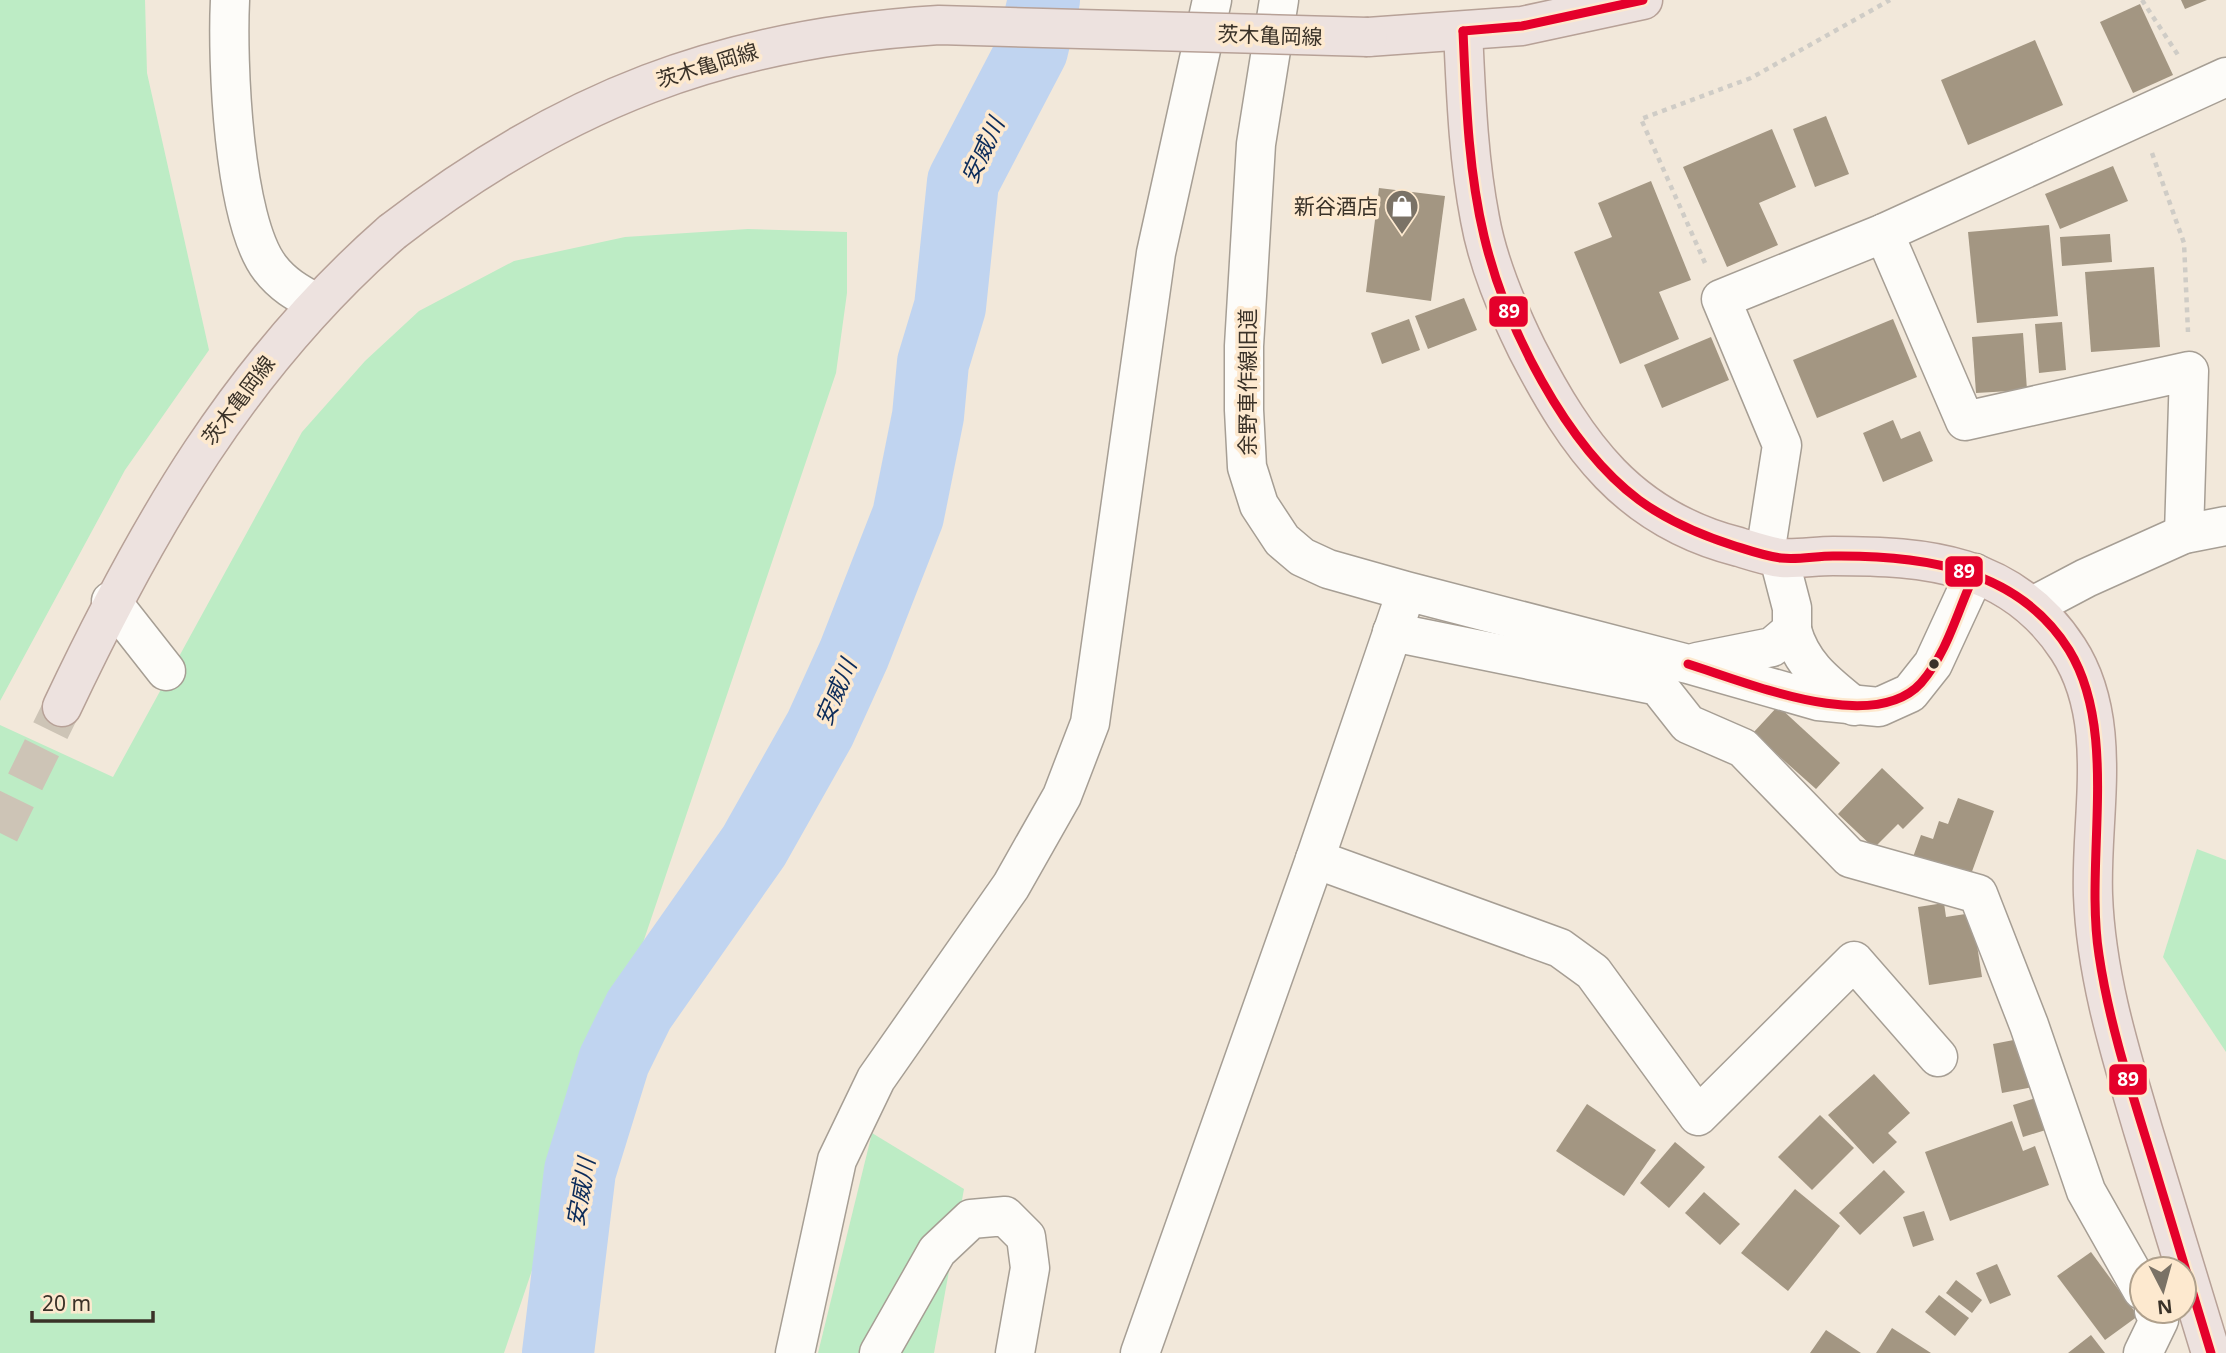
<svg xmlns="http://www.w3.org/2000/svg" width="2226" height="1353" font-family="'Noto Sans','Noto Sans JP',sans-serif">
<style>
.green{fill:#bdecc5}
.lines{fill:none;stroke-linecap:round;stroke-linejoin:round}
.river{stroke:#c0d4f0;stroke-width:72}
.building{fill:#a39682}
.major-tunnel{stroke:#cdc4b6;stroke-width:38;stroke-dasharray:38 19;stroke-linecap:butt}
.minor-casing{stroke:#a69e94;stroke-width:41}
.major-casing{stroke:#b7a197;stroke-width:41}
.path{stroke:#cfccc6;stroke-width:4.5;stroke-dasharray:5 5;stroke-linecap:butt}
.minor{stroke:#fdfcf9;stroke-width:38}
.major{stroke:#ede2df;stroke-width:38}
.major-bridge-casing{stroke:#b7a197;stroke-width:41;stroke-linecap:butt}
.major-bridge{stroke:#ede2df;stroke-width:38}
.bus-1-casing{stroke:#fde9cf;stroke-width:14}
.bus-1{stroke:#e4002b;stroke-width:9}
.bus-dot{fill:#3a3228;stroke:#fde9cf;stroke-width:2.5}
.labels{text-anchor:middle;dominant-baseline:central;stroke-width:7;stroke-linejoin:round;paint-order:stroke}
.street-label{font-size:21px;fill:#3a3228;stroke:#fde9cf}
.poi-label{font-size:21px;fill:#3a3228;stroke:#fde9cf;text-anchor:end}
.water-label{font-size:23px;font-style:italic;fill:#0b2b5a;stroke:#fde9cf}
.line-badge{stroke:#fde9cf;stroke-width:2.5}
.badge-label{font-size:19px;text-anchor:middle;font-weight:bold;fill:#fff}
</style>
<rect width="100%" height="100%" fill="#f2e8da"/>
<g class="green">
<polygon points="0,0 145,0 147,73 209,350 125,470 0,701"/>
<polygon points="748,229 847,232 847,293 836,373 504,1353 0,1353 0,725 113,777 302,432 365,361 419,311 514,261 625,237"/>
<polygon points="2197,849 2226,860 2226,1052 2163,957"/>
<polygon points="872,1133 964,1189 934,1353 818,1353"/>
</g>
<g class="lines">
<polyline class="river" points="558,1353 580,1171 614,1061 639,1010 754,846 820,729 854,654 908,516 928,416 933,363 950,307 963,182 1032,50 1044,0"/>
</g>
<g class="building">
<polygon points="2181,0 2207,0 2185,9"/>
<polygon points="2140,4 2173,75 2133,93 2100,22"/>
<polygon points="2035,40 2063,105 1968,145 1941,80"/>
<polygon points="1826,116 1849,174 1815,187 1793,129"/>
<polygon points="1772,129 1796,187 1759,203 1778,245 1727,267 1683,167"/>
<polygon points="2113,166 2128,201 2060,229 2045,194"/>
<polygon points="1651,181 1691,280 1659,292 1679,339 1620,364 1574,252 1612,237 1598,203"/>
<polygon points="1379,188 1445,196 1431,301 1366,292"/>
<polygon points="2049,225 2058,316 1977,323 1968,232"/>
<polygon points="2110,234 2112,262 2062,266 2060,237"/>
<polygon points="2154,267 2160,347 2091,352 2085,272"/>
<polygon points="1464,298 1477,330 1428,349 1415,316"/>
<polygon points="1409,319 1420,350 1382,364 1371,333"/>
<polygon points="1893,319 1917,377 1817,418 1793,360"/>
<polygon points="2062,322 2066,370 2039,373 2035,324"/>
<polygon points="2023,333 2027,390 1976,393 1972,337"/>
<polygon points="1711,337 1729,380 1662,408 1644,365"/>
<polygon points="1893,420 1901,439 1920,431 1933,461 1883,482 1863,433"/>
<polygon points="1778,706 1840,763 1816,789 1753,733"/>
<polygon points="1882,768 1924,808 1903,829 1898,824 1874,848 1838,814"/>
<polygon points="1958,798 1994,811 1970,877 1913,857 1921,835 1933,839 1939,821 1948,824"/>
<polygon points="1944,903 1946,917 1972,913 1982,977 1929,985 1918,907"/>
<polygon points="2024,1038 2033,1087 2002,1093 1993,1044"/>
<polygon points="1874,1074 1910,1113 1888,1133 1897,1142 1873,1164 1828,1115"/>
<polygon points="2039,1097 2049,1129 2023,1137 2013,1105"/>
<polygon points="1587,1104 1656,1150 1624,1196 1556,1151"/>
<polygon points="1820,1115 1854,1148 1812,1190 1778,1157"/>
<polygon points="2012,1121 2023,1151 2035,1146 2049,1185 1950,1221 1925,1152"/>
<polygon points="1675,1142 1705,1167 1669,1208 1640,1183"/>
<polygon points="1884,1170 1905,1192 1860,1235 1839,1213"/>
<polygon points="1795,1189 1840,1226 1788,1291 1741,1253"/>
<polygon points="1704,1192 1740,1224 1720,1245 1685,1213"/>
<polygon points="1924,1211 1934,1240 1913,1247 1903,1217"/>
<polygon points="2091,1252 2138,1316 2105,1340 2057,1276"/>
<polygon points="1997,1264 2011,1295 1990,1304 1976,1273"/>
<polygon points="1956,1280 1982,1300 1972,1313 1946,1293"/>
<polygon points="1939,1295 1969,1318 1955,1336 1925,1312"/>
<polygon points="1892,1328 1931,1353 1876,1353"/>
<polygon points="1826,1330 1861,1353 1810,1353"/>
<polygon points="2091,1335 2105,1353 2068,1353"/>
</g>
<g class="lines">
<polyline class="major-tunnel" points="0,833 62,707"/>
<defs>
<g id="minor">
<path d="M230,0C227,61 233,220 270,268C283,285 298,293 316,303"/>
<polyline points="1279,0 1256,144 1244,346 1244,410 1247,467 1259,505 1282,540 1302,557 1328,569 1406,591 1688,664 1818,701 1879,707 1910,693 1933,664 1975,573"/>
<polyline points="1884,233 1965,421 2189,371 2184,534"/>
<polyline points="1765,554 1782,445 1721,299 1884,233 2226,77"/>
<polyline points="111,601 166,671"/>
<polyline points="2033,606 2086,578 2184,534 2226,526"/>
<path d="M1792,630C1802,666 1826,683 1854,706"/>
<polyline points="1392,632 1658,686 1688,724 1743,748 1850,858 1978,894 2029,1025 2086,1191 2142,1290"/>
<polyline points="1697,662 1772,647 1792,630 1792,608 1779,558"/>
<polyline points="1315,859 1560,948 1593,972 1698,1116 1854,961 1938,1057"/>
<polyline points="795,1353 837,1160 876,1079 1011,886 1062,796 1090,723 1156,253 1212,0"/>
<polyline points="879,1353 937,1251 971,1219 1005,1216 1026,1237 1030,1268 1015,1353"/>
<polyline points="1140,1353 1315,859 1401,607"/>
<polyline points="2143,1353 2159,1320 2154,1311"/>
</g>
<g id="major">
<path d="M1463,31C1466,94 1468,157 1480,219C1488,264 1507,308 1527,349C1577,446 1628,519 1739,547C1752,551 1767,556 1781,558C1798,559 1816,556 1833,556C1927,556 2012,563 2068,649C2115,721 2090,815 2093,895C2096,976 2120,1052 2143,1130C2166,1204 2188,1279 2211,1353"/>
<polyline points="1368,37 1522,26 1643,0"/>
<path d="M62,707C147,527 240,365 392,232"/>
</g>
</defs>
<use href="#minor" class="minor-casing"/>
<use href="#major" class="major-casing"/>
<g class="path">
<polyline points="2142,0 2178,55"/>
<polyline points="2152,153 2184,243 2188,332"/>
<polyline points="1705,263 1641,119 1751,78 1890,0"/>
</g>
<use href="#minor" class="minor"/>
<use href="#major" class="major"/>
<defs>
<path id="major-bridge" d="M392,232C563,100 723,38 939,25L1368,37"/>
</defs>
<use href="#major-bridge" class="major-bridge-casing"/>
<use href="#major-bridge" class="major-bridge"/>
<defs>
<g id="bus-1">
<path d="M1463,31C1466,99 1468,169 1484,236C1505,325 1565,445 1639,500C1668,521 1698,534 1732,545C1748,550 1764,556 1781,558C1798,560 1816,556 1833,556C1922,555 2018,568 2069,650C2120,733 2084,860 2099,955C2109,1023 2131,1090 2151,1155C2171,1221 2191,1287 2211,1353"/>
<polyline points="1463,31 1522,26 1643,0"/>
<path d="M1688,664C1746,682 1873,736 1921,683C1948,652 1958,609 1975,573"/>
</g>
</defs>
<use href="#bus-1" class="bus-1-casing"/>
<use href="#bus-1" class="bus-1"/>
</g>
<defs>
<symbol id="shop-pin" viewBox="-11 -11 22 30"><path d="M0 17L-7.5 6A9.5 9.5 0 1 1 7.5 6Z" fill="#7a7266" stroke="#fde9cf"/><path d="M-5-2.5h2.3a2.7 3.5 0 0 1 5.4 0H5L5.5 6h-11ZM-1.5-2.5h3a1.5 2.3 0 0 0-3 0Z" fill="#fff"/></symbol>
</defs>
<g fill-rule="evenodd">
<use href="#shop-pin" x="1383" y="187" width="38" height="52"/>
</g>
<circle class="bus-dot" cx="1934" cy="664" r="6"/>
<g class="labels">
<g class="street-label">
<text transform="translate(1270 35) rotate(2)">茨木亀岡線</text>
<text transform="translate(707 65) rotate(-17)">茨木亀岡線</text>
<text transform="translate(1247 382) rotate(-90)">余野車作線旧道</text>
<text transform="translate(238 400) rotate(-53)">茨木亀岡線</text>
</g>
<g class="poi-label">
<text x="1378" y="206">新谷酒店</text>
</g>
<g class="water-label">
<text transform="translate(982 150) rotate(-65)">安威川</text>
<text transform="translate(835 692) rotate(-67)">安威川</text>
<text transform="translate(580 1192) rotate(-80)">安威川</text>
</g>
</g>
<g class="line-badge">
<rect x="1488" y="295" width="41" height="33" rx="7" fill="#e4002b"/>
<rect x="1944" y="555" width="40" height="33" rx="7" fill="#e4002b"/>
<rect x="2108" y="1063" width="40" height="33" rx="7" fill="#e4002b"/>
</g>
<g class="badge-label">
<text x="1509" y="318">89</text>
<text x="1964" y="578">89</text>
<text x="2128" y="1086">89</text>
</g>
<g transform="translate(2163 1290) rotate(174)"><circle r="33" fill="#fde9cf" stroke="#afa08c" stroke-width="2"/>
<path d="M0-5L12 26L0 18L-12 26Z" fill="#7a7266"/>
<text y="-10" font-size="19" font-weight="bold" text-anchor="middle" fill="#3a3228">N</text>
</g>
<path d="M32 1311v10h121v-10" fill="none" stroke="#3a3228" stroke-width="3.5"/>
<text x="42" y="1311" font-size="21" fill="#3a3228" stroke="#fde9cf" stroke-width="5" paint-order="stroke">20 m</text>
</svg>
